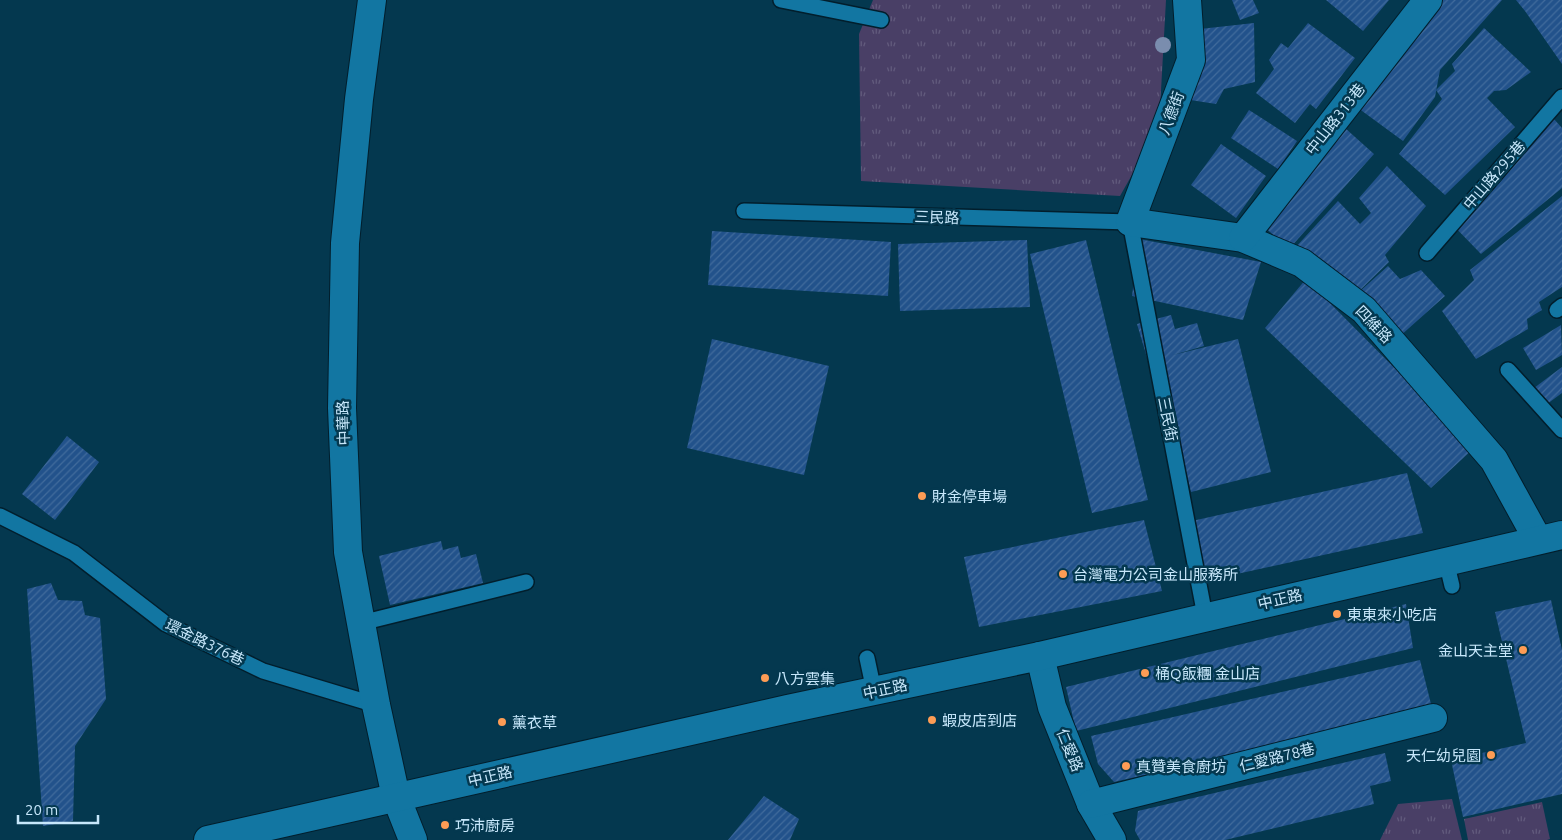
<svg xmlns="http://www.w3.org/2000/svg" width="1562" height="840" font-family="Ubuntu,'Noto Sans TC',sans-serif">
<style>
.grass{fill:url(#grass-tufts)}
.building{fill:url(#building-hatch)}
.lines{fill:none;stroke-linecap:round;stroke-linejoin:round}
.service-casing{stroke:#021e2c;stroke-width:18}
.minor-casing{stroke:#021e2c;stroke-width:30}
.tertiary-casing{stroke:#021e2c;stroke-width:30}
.service{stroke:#1276a2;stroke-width:15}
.minor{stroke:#1276a2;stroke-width:28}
.tertiary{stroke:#1276a2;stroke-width:28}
.tree{fill:#7a8dae}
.poi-dot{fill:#fd9c55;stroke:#04384f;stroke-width:2}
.labels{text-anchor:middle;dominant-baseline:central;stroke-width:5;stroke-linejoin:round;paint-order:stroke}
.street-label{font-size:15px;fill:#c7e7fb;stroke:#04384f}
.poi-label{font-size:15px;fill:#c7e7fb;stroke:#04384f;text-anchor:start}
</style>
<defs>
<pattern id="grass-tufts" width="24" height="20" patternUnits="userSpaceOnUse" patternTransform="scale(1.25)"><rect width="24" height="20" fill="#493f66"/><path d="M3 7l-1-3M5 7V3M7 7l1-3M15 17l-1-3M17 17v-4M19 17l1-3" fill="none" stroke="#625b7d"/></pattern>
<pattern id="building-hatch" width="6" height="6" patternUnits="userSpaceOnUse" patternTransform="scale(1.25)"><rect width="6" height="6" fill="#22528b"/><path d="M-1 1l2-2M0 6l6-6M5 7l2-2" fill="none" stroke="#416b9c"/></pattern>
</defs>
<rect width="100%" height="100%" fill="#04384f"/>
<g class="grass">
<polygon points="873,0 1166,0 1159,127 1120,196 861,181 859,34"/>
<polygon points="1452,799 1462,840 1380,840 1398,804"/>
<polygon points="1542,802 1550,839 1547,840 1468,840 1464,819"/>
</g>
<g class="building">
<polygon points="1232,0 1253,0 1259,13 1240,20"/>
<polygon points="1326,0 1389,0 1363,31"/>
<polygon points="1436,0 1502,0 1440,70 1435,97 1403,141 1358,108"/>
<polygon points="1516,0 1562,0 1562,64 1525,11"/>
<polygon points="1254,23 1255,82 1224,89 1216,104 1184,99 1182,31"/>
<polygon points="1308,23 1355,58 1316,109 1310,104 1295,123 1256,93 1274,69 1269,60 1281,43 1288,48"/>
<polygon points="1484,28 1531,72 1506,90 1494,91 1487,98 1515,127 1445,195 1399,154 1442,99 1436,90 1455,71 1452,64"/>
<polygon points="1545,109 1562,128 1562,188 1481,254 1447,219"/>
<polygon points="1249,110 1297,141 1278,169 1231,138"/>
<polygon points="1345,128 1374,154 1289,249 1260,223"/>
<polygon points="1221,144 1266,176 1236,218 1191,185"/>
<polygon points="1387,166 1426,206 1385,255 1389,262 1353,297 1294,249 1338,201 1360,224 1371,213 1359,198"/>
<polygon points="1562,196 1562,287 1539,302 1542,310 1527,319 1528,329 1476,359 1442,311 1474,280 1470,270"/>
<polygon points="712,231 891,242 888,296 708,285"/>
<polygon points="1139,239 1261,262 1243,320 1132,296"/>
<polygon points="1027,240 1030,307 900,311 898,244"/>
<polygon points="1086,240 1148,500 1092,513 1030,254"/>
<polygon points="1388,266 1400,279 1421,270 1445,296 1399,337 1358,293"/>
<polygon points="1306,279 1474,448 1431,488 1265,328"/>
<polygon points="1171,315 1175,329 1197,323 1204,346 1173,355 1238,339 1271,472 1191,492 1158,358 1148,361 1137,324"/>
<polygon points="1561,325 1562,355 1536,370 1523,348"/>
<polygon points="712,339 829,366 804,475 687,448"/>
<polygon points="1562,367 1562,393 1543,407 1530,391"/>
<polygon points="67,436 99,462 55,520 22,494"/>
<polygon points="1407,473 1423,533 1205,581 1192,521"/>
<polygon points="1144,520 1162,591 979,627 964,557"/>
<polygon points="441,541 443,550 458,546 461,558 476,554 483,583 390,605 379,556"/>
<polygon points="51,583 58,600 82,601 85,615 100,618 106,699 75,746 73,821 43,826 27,589"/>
<polygon points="1551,600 1562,650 1562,794 1463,817 1451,760 1526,743 1495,612"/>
<polygon points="1406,604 1413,648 1076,731 1066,687"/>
<polygon points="1420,660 1432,708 1114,782 1098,764 1091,736"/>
<polygon points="1385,753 1391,781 1370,786 1374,804 1225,840 1140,840 1135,831 1138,811"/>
<polygon points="764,796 799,819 790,840 728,840"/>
</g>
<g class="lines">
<defs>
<g id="service">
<polyline points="781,0 881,20"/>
<polyline points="744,211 1130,222 1205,616"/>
<polyline points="1427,253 1562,97"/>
<polyline points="1557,310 1562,306"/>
<polyline points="1508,370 1562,430"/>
<polyline points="0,516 74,553 166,624 263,671 376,705"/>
<polyline points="1446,561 1452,586"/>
<polyline points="361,623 526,582"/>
<polyline points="867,658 874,691"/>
</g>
<g id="minor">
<polyline points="372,0 359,99 345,243 342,408 348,552 376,705 396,797 413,840"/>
<polyline points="1187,0 1191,60 1130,222 1243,238 1302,263 1364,310 1494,460 1538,540"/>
<polyline points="1243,238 1428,0"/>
<polyline points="1040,656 1052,707 1091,804 1112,840"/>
<polyline points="1091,804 1433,718"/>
</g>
<polyline id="tertiary" points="208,840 788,709 1040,656 1562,535"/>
</defs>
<use href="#service" class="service-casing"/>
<use href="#minor" class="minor-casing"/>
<use href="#tertiary" class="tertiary-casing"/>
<use href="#service" class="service"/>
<use href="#minor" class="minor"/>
<use href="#tertiary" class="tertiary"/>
</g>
<circle class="tree" cx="1163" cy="45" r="8"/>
<g class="poi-dot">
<circle cx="922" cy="496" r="5"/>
<circle cx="1063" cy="574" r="5"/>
<circle cx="1337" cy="614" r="5"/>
<circle cx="1523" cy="650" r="5"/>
<circle cx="1145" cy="673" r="5"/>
<circle cx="765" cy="678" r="5"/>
<circle cx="932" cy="720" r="5"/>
<circle cx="502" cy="722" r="5"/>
<circle cx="1491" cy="755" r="5"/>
<circle cx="1126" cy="766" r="5"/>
<circle cx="445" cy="825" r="5"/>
</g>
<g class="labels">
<g class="street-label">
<text transform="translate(1171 113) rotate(-69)">八德街</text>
<text transform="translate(1335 119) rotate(-52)">中山路313巷</text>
<text transform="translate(1494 175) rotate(-49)">中山路295巷</text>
<text transform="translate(937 217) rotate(2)">三民路</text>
<text transform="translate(1374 324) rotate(46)">四維路</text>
<text transform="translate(1168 419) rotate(79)">三民街</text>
<text transform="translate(343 423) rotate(-92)">中華路</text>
<text transform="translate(1280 599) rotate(-13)">中正路</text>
<text transform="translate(205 642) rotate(26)">環金路376巷</text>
<text transform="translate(885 689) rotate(-12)">中正路</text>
<text transform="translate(1070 750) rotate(68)">仁愛路</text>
<text transform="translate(1277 757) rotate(-14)">仁愛路78巷</text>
<text transform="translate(490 776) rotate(-13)">中正路</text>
</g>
<g class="poi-label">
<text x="932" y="496">財金停車場</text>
<text x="1073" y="574">台灣電力公司金山服務所</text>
<text x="1347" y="614">東東來小吃店</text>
<text x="1513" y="650" text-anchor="end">金山天主堂</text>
<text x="1155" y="673">桶Q飯糰 金山店</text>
<text x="775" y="678">八方雲集</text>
<text x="942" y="720">蝦皮店到店</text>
<text x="512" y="722">薰衣草</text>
<text x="1481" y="755" text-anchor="end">天仁幼兒園</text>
<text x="1136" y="766">真贊美食廚坊</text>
<text x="455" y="825">巧沛廚房</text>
</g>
</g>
<path d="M18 815v8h80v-8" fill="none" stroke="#c7e7fb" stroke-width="2.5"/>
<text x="25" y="815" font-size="15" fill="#c7e7fb" stroke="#04384f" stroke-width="4" paint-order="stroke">20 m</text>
</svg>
